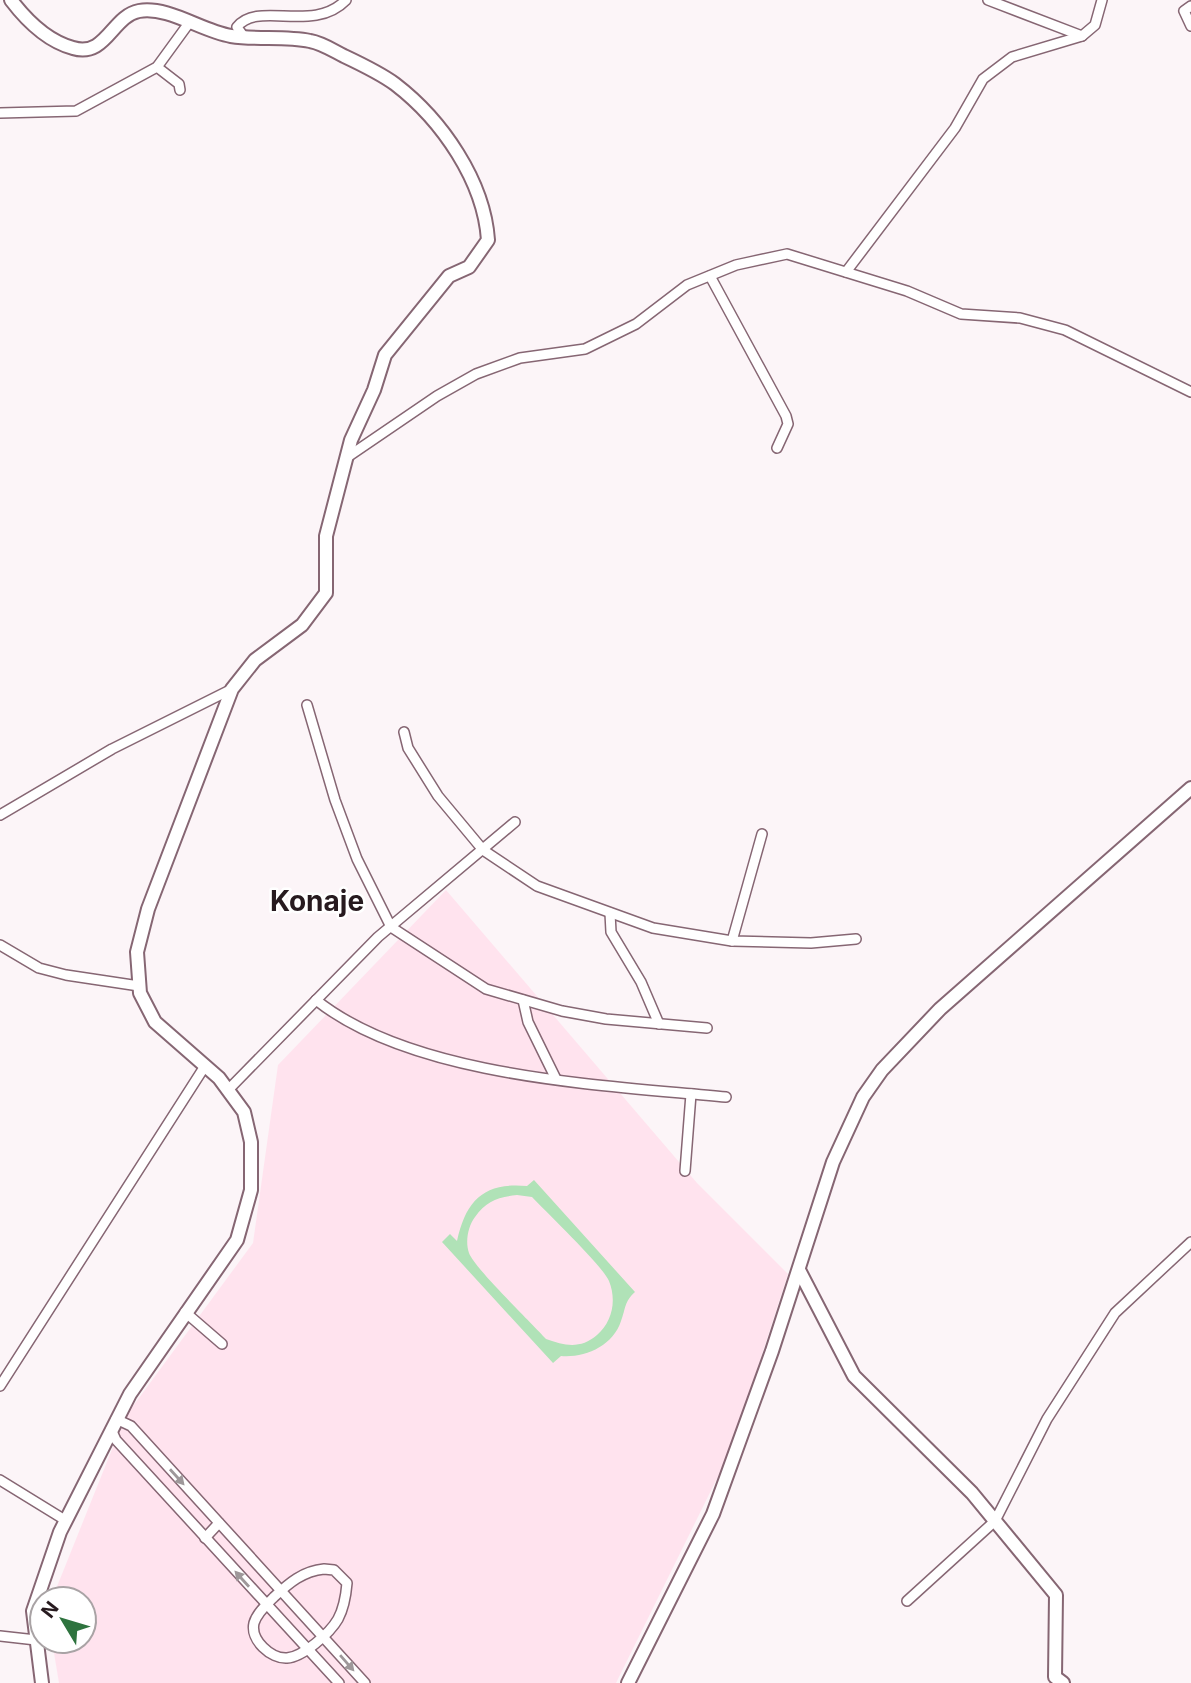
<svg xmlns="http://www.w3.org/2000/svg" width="1191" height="1683" font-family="Inter,sans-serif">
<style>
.built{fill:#ffe3ee}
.green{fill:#b0e2b7;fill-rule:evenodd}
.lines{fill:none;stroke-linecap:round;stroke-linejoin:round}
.street-casing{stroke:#866673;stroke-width:12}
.secondary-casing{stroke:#866673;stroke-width:16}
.street{stroke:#fff;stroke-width:9}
.secondary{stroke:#fff;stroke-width:12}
.oneway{fill:#9e989a}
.labels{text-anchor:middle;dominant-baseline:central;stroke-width:5;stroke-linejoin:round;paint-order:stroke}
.quarter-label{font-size:28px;font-weight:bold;fill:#271a1f;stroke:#fff}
</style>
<rect width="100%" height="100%" fill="#fcf5f8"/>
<polygon class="built" points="446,890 697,1183 788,1274 731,1450 616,1683 59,1683 52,1641 84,1641 84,1599 52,1599 125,1417 253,1243 278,1065"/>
<path class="green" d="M534,1180L635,1292C624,1302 626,1308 621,1321C613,1346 585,1358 561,1356L553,1363L442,1242L450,1234L457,1241C466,1200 484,1182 527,1186ZM517,1195L532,1197C548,1214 602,1265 609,1281C617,1301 612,1322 597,1335C581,1349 565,1346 546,1339C532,1323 475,1269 469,1253C465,1242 468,1226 475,1217C486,1201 498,1197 517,1195Z"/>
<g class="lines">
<defs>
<g id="street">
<polyline points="988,0 1082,36"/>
<polyline points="1191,6 1184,11 1191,26"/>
<path d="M244,37L237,27C258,0 313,34 346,0"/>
<polyline points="157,67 179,84 180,90"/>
<polyline points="0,113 76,111 157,67 189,23"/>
<polyline points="846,272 955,128 983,79 1012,57 1082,36 1095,25 1102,0"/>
<polyline points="710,276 786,416 788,424 777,448"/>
<polyline points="346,458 437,396 476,374 520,358 585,349 636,324 687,285 736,265 787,254 907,291 961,314 1020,318 1065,330 1191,392"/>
<polyline points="307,705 335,800 357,859 391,927 486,989 562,1011 606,1019 707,1028"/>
<polyline points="404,732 408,748 438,796 483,850 537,886 653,928 732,941 811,943 856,939"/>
<polyline points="0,815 112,749 232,689"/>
<polyline points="610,913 611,932 641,982 659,1024"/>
<polyline points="732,941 762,834"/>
<polyline points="0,945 39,968 66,975 139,986"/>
<path d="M316,1000C414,1078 604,1085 726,1097"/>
<polyline points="523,1000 528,1022 556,1079"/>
<polyline points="228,1090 378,937 515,822"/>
<polyline points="685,1171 691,1094"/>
<polyline points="185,1312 222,1344"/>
<polyline points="0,1386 205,1066"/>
<polyline points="116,1419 131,1426 365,1683"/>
<polyline points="111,1429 116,1440 339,1683"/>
<polyline points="0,1480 65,1520"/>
<polyline points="205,1538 219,1523"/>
<path d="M324,1569L334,1570L347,1583C346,1595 344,1608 338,1619C330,1633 303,1657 287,1658C271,1659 250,1640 254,1623C257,1613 267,1604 274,1597C289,1583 303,1571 324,1569Z"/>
<polyline points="907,1601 995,1521 1047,1419 1115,1313 1191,1242"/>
<polyline points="0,1636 36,1640"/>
</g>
<g id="secondary">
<path d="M11,0C27,21 47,41 73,48C106,58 112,16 139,11C169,6 201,31 231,36C257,40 285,36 310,41C322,43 334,51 344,56C361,64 380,73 395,84C442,120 484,181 488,240L469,267L449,276L385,355L374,390L351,440L326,536V593L302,625L255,660L232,689L148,909L137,952L140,993L155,1022L219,1078L244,1112L251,1142V1190L237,1240L130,1394L60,1532L33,1611L42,1683"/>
<polyline points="799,1270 854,1376 972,1493 1056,1595 1055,1677 1063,1683"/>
<polyline points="628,1683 713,1514 772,1351 833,1162 863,1097 882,1070 940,1009 1191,788"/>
</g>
</defs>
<use href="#street" class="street-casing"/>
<use href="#secondary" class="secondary-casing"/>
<use href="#street" class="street"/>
<use href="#secondary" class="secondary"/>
</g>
<defs><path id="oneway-solid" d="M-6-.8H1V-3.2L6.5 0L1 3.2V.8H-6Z" transform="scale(1.75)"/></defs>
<g class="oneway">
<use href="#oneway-solid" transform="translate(177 1477) rotate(48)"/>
<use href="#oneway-solid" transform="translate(242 1579) rotate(-132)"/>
<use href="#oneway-solid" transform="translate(347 1663) rotate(49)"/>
</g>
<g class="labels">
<g class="quarter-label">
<text x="317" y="901">Konaje</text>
</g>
</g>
<g transform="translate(63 1620) rotate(308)"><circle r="33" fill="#ffffff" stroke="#a9a3a5" stroke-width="2"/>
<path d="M0-5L12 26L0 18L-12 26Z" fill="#2e733e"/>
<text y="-10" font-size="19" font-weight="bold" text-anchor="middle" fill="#271a1f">N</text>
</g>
</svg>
